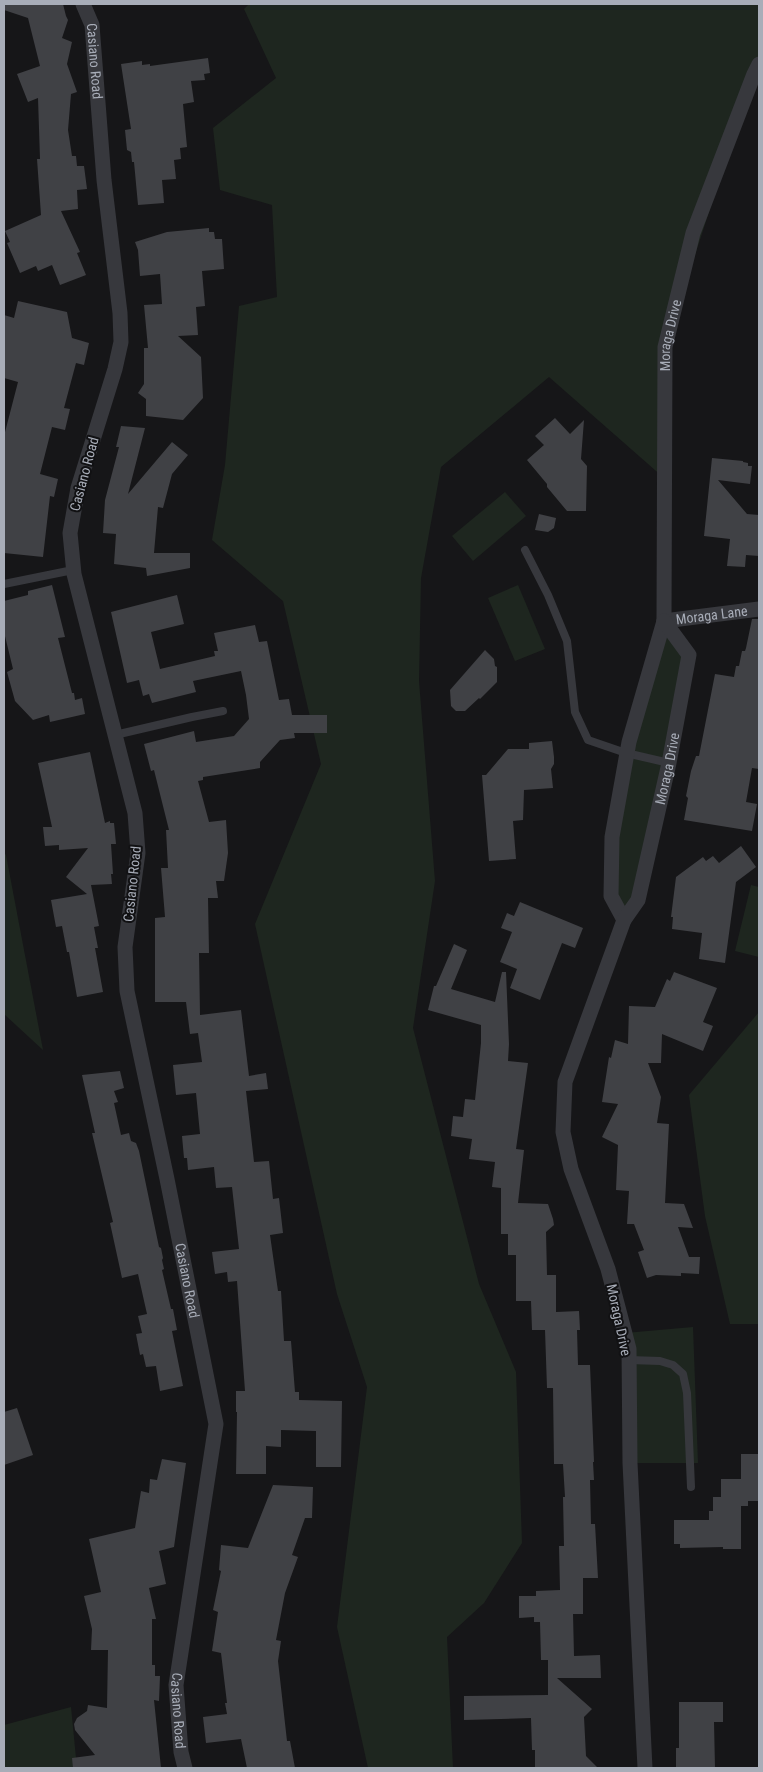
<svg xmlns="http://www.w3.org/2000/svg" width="763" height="1772" font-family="'Roboto Condensed',sans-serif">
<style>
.green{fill:#1e261f}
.building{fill:#404145}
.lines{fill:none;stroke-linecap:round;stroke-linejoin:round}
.service{stroke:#37383d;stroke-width:8}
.minor{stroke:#37383d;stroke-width:15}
.labels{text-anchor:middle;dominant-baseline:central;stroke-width:4;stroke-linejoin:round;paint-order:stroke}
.street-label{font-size:14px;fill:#a8adb8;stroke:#111113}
</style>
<rect width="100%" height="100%" fill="#161618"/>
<g class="green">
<polygon points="249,4 759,4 759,64 754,74 665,347 664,478 549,377 441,467 421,578 419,681 435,881 413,1028 479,1284 516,1372 522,1543 484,1603 447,1637 453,1768 368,1768 337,1627 367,1387 337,1294 255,924 321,764 283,601 212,540 225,465 239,306 277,297 272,205 220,190 213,128 276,78 244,9"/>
<polygon points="505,492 526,516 473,561 452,536"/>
<polygon points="518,585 545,649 515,661 488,598"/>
<polygon points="664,621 689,655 638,900 624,920 611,896 612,837"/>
<polygon points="4,853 6,855 43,1050 4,1014"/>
<polygon points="751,885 759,887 759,957 735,951"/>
<polygon points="759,1012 759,1324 730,1324 705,1216 689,1095"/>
<polygon points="693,1327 698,1463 630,1463 625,1333"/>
<polygon points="71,1707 77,1768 4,1768 4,1725"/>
</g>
<g class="building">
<polygon points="4,4 63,4 66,16 68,20 62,38 72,42 67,64 77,92 71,94 68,130 72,156 76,156 77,166 84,166 87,189 77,190 78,209 61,211 80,252 77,253 86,275 60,285 52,265 38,271 36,266 20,273 7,243 10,242 5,231 41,215 37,159 40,159 38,98 28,102 17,74 40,66 28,18 4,10"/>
<polygon points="208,58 210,73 204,74 205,80 191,81 194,102 183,104 187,147 180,148 181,159 174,160 176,179 162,180 164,203 138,205 134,162 132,162 131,152 127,150 125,130 131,129 121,64 142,61 142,65 150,64 150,66"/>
<polygon points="209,228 209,232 214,232 215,239 222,239 224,269 202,271 205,306 196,307 198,335 178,336 201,357 203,398 183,420 146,416 146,399 138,393 144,384 144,348 148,348 144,305 162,304 160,274 140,276 138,250 135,242 167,232"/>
<polygon points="18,301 67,312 72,338 89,343 84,365 76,363 64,408 70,409 65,430 52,427 40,474 58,479 54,497 50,496 43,557 4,553 4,436 18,382 4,378 4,315 14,318"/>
<polygon points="555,418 570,434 584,420 581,459 587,466 586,511 567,511 547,487 547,484 527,460 544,445 535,436"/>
<polygon points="121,426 145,428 128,494 172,442 188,455 172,474 163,508 158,507 154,553 190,553 190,568 147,576 146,568 114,564 116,534 103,533 105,500 119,447 116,447"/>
<polygon points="712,458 743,461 743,462 748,463 748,466 752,466 750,484 718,480 747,514 759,515 759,556 746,555 745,567 727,566 730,539 704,536"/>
<polygon points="539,514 556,518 554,528 548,532 535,530"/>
<polygon points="52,585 65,637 58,638 72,693 74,693 75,700 82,698 85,714 50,722 49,715 33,720 15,701 7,672 13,669 4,632 4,601 28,595 28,591"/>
<polygon points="177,595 184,624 151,632 160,669 215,656 214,651 218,651 214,633 255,625 259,642 267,641 279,700 289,699 292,715 327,715 327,733 294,733 295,738 280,740 260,762 260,768 203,777 203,780 198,781 209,822 226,820 228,853 224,881 216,881 218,898 208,898 209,953 199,953 200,1015 241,1010 249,1076 266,1073 268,1089 246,1091 254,1162 269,1161 273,1199 279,1198 283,1233 270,1235 278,1291 281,1291 284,1341 291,1341 295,1392 299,1392 299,1400 342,1401 341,1467 316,1467 316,1431 281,1430 281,1447 266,1446 266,1474 236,1474 237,1412 236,1412 236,1391 245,1391 237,1281 228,1282 227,1272 215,1274 212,1252 239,1249 232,1187 216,1188 214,1167 188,1170 187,1158 184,1158 182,1136 200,1134 196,1093 176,1095 173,1065 202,1062 198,1033 190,1034 186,1002 155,1002 155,918 165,917 161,868 168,868 166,830 169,830 154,770 151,771 144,744 194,731 196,742 234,736 249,719 246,695 241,671 193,681 196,692 152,703 149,694 143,696 139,680 127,683 111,612"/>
<polygon points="752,619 759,619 759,769 752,768 746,802 757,804 752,831 684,820 688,798 686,796 691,771 696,756 699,756 715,674 734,677 736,666 739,666 742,651 745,651 746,648"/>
<polygon points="485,650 494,659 495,666 497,667 497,682 480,699 479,698 465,711 456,711 451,706 450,690"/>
<polygon points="552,741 554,757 554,764 551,769 553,788 524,790 523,820 513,821 516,859 489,861 482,775 486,775 508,749 529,749 529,743"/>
<polygon points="90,752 105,823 110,821 110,823 114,823 116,844 111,844 113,874 111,874 112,884 91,885 99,926 94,927 98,948 95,948 103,992 77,997 69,952 67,952 62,926 56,927 51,900 87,894 66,877 88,848 59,850 59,845 45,846 43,827 52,827 38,763"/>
<polygon points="741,846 756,867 736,882 725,963 699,959 702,933 672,929 673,917 671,917 676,877 703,857 706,861 713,856 719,863"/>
<polygon points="520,902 583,928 575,948 562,943 540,1000 510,988 517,969 500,962 512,932 501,928 507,913 514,916"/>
<polygon points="454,944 467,950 451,989 495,1002 502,972 506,972 509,1044 508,1061 528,1063 516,1149 524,1150 518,1203 548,1204 553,1219 554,1225 546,1232 547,1275 556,1275 556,1312 579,1311 580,1330 577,1330 578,1365 590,1365 594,1462 593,1462 594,1480 590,1480 591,1524 595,1524 598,1578 583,1578 583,1614 573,1614 574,1656 600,1655 601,1678 557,1678 592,1709 584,1717 586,1756 598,1768 535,1768 535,1750 532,1750 531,1718 464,1720 464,1696 548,1695 548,1660 541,1660 540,1622 534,1622 534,1617 519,1618 519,1596 536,1596 536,1591 560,1590 559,1546 564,1546 563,1497 565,1497 563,1464 554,1464 553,1388 547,1388 545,1330 532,1330 531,1301 516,1301 516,1255 508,1255 508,1234 501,1234 501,1188 492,1187 495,1162 469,1159 472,1139 451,1136 453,1116 463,1117 465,1099 475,1100 481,1043 481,1025 428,1010 434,986 436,986"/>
<polygon points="674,972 717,988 703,1022 713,1026 703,1051 662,1034 661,1063 648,1063 661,1097 657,1123 669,1124 665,1203 684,1204 693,1228 678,1227 689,1257 700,1257 699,1274 681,1273 681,1276 656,1275 647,1278 638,1252 644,1250 634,1224 627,1224 629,1191 616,1190 618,1145 602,1137 618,1104 602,1102 609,1057 611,1058 615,1040 628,1044 629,1006 655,1007 667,979 670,981"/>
<polygon points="120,1071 124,1088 114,1091 118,1102 114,1103 121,1135 129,1133 131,1141 136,1143 139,1151 159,1247 161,1248 163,1258 162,1260 164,1269 162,1270 171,1309 173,1309 177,1330 172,1331 183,1386 160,1391 156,1366 146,1367 143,1354 140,1355 136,1334 142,1333 138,1316 147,1314 138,1274 122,1278 110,1223 113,1222 92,1133 95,1133 82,1075"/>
<polygon points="17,1408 33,1455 4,1465 4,1412"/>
<polygon points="741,1454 759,1454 759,1501 748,1501 748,1506 741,1506 741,1549 723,1549 723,1547 680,1548 680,1544 674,1544 674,1520 709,1520 709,1511 713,1511 713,1497 721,1497 721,1479 741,1479"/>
<polygon points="162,1459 186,1463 174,1547 159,1551 166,1584 149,1588 156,1619 152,1619 152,1665 155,1665 155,1676 160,1676 159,1701 154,1700 161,1768 73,1768 72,1758 95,1755 75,1730 74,1724 77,1718 87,1711 88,1705 107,1708 108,1650 91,1650 92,1629 84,1596 101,1592 89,1539 135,1528 141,1491 149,1493 150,1479 157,1480"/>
<polygon points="273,1485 313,1487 312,1518 305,1518 292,1555 298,1557 285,1593 276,1640 281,1641 278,1661 287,1741 290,1741 295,1768 247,1768 241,1739 206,1743 203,1717 227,1714 225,1703 227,1703 221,1653 212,1651 218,1612 213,1610 221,1571 219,1570 221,1545 248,1548"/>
<polygon points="679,1702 723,1702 723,1722 714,1722 715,1768 676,1768 676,1748 679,1748"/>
</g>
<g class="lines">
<g class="service">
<polyline points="525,550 548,595 567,641 575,712 588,740 626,753 669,763"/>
<polyline points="4,584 73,570"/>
<polyline points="115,735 192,717 223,711"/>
<polyline points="629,1360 660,1361 673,1365 683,1374 687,1393 691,1487"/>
</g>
<g class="minor">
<path id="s1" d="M83,4L92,25L104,180L120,313L121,342L115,369L78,488L70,533L74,574L135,813L138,853L125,947L127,991L167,1179L216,1424L176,1685L181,1752L185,1768"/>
<path id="s2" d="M664,621L759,609"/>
<path id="s3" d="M624,920L611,896L612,837L629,742L664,621L665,347L693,233L754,74L759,64"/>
<path id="s4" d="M645,1768L630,1463L629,1349L608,1269L571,1169L563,1132L565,1082L624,920L638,900L669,763L689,655L664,621"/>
</g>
</g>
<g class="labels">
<g class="street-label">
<text stroke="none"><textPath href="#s1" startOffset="59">Casiano Road</textPath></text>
<text stroke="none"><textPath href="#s3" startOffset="595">Moraga Drive</textPath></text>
<text transform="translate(84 474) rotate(-75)">Casiano Road</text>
<text stroke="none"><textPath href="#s2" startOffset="48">Moraga Lane</textPath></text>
<text stroke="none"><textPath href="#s4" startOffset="1028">Moraga Drive</textPath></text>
<text transform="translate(132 884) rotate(-84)">Casiano Road</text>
<text stroke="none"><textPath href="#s1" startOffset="1302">Casiano Road</textPath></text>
<text transform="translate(619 1320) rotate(78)">Moraga Drive</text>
<text stroke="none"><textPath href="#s1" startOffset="1738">Casiano Road</textPath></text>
</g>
</g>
<rect width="763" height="1772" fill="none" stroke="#a8adb8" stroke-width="10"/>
</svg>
